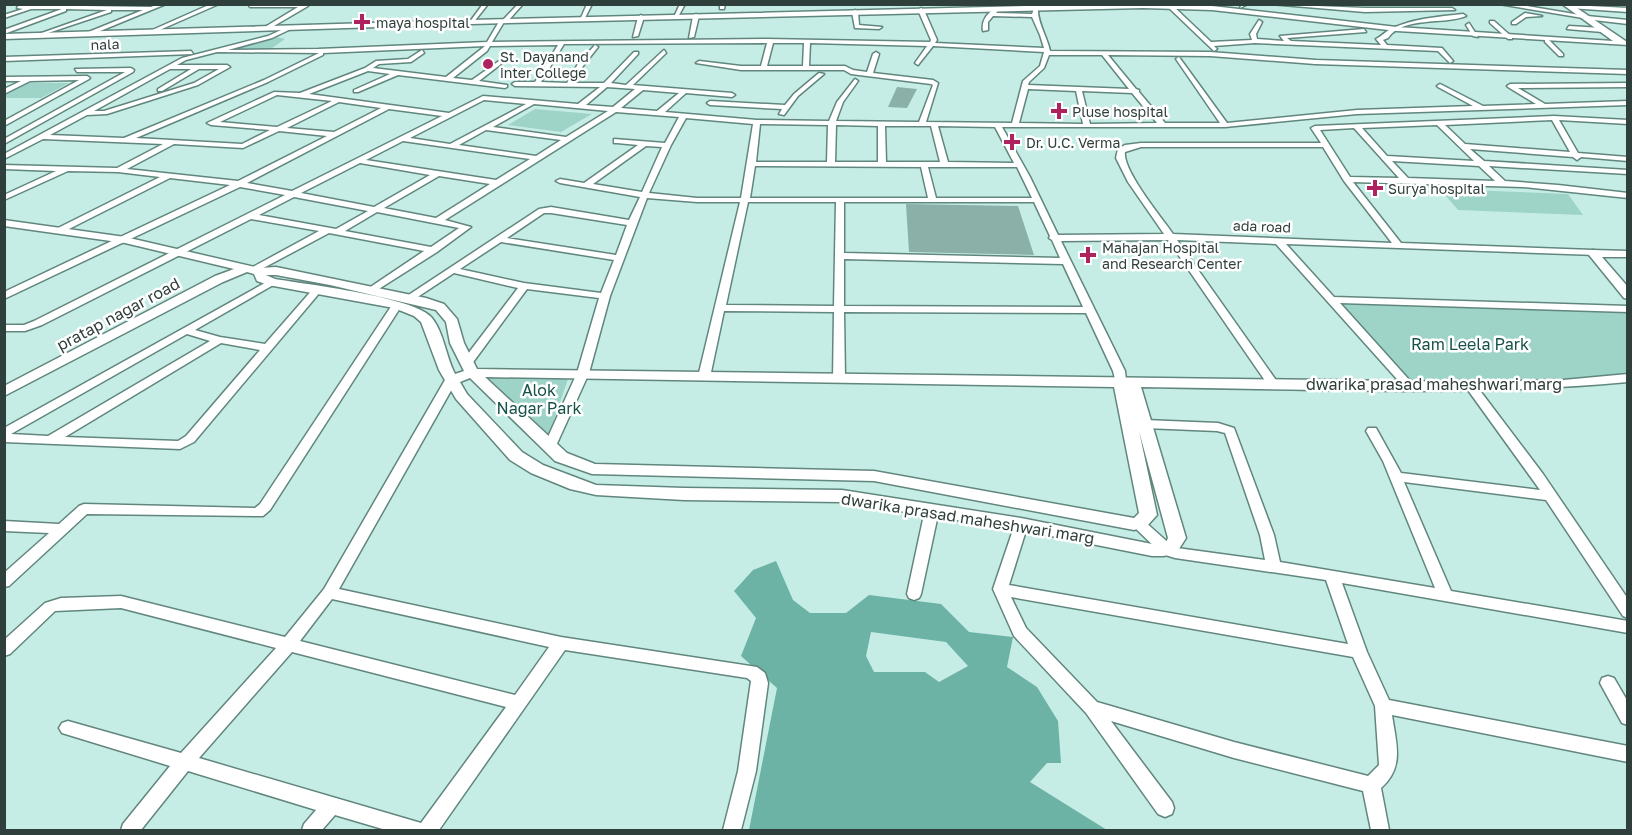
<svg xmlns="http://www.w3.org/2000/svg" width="1632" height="835" font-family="'Golos Text',sans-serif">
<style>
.green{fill:#9ed3c8}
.water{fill:#6cb2a5;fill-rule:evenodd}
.building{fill:#8ab0a8}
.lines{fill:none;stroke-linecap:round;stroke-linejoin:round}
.minor-casing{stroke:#61867e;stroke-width:3}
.tertiary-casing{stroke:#61867e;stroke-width:3}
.secondary-casing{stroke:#61867e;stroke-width:3}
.minor{fill:#fff;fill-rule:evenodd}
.tertiary{fill:#fff;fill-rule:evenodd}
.secondary{fill:#fff;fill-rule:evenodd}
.poi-dot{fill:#ae225e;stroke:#fff;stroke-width:2}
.labels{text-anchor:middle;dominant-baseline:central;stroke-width:5;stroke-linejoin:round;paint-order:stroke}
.far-poi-label{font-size:14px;fill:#2f3f3b;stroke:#fff;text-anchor:start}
.far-street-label{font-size:14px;fill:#2f3f3b;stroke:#fff}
.street-label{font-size:16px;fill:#2f3f3b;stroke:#fff}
.park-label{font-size:16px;fill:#165248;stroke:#fff}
</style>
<rect width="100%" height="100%" fill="#c6ede5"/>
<g class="green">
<polygon points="276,37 285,39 268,51 226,50"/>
<polygon points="26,83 69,83 41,98 5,98 5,94"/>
<polygon points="535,109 592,114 561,132 508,125"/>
<polygon points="1440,189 1568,194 1583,215 1458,210"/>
<polygon points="1341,304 1627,312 1627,377 1562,383 1409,380"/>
<polygon points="482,376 568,379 548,437"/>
</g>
<path class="water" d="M776,561L793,600L810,613H846L869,595L941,604L969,632L1013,637L1007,667L1037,687L1058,721L1061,763H1047L1030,782L1107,830H749L777,688L741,656L756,618L734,591L753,570ZM871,632L946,642L968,666L939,682L925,672H874L866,656Z"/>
<g class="building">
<polygon points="897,87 917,89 907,108 888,107"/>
<polygon points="906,204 1018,206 1034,255 909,252"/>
</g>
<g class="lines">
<defs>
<g id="minor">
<polygon points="158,4 166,4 88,36 86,33 143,10 111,10 111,12 36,37 36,35 107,10 66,9 66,11 4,34 4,30 62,9 31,9 4,18 4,15 23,9 17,8 19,5 151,7"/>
<polygon points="211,4 219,4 155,32 150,31"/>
<polygon points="248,4 305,4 308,6 267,30 265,27 298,7 250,7"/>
<polygon points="483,4 488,4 473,23 469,23"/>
<path d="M518,4H523L507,22H504L492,42L767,39L930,42L931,40L918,10L921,8L924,10L937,40L935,43L1044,48L1040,35L1032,17L993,16L988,22V30L983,31C981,20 988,13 996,7L999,9L996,13L1032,14L1034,9H1038C1037,22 1048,39 1050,51L1210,52L1316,60L1628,70V74L1315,64L1210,56L1108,55L1136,89L1139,90V92L1165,123H1220L1176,59L1179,57L1227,123L1357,110L1473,106L1438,87L1437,86L1440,84L1483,106L1536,104L1508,87L1507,86L1510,84L1628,83V87L1518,88L1545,104L1628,101V105L1357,114L1225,127H1002L1030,177L1058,235L1164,234L1128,182L1116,158L1118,149L1125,145L1141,143H1321L1311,128L1315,126L1554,116L1628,120V124L1559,120L1578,153L1628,157V161L1581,157L1577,160L1573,157L1470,149L1484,161L1628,170V174L1489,166L1505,181L1558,185L1628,193V198L1523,187L1353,182L1401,243L1593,250L1596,251V255L1286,244L1334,297L1628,306V312L1340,303L1412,383L1414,385L1412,387H1404L1276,244L1177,240L1278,383L1272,386L1268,385L1168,240L1061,241L1125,371L1126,381L1124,383H1116L1113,371L1086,313L844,312L845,379L839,382L833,379L834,312L724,311L710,377L704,380L698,377L740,202H697L647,198L610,296L589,373L555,448L549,452L543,448L577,373L599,298L527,289L471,365L467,366L461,363L518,288L454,273L413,300L409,301L404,298L539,209L551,207L629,220L640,197L560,183L556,181L560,179L584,183L638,145L617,143H614V139L665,143L679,117L616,112L445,220L471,227L437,252L374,292L371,293L366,290L424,251L329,233L254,273L251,272V268L319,231L251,219L42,325L25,331H4V325H24L34,321L285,195L240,187L4,299V292L230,185L170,178L61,233L57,230L58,228L160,177L118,172L68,171L4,200V195L56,171L4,169V165L117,168L163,144L43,139L4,159V154L182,58L268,36L290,26L295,27L272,38L228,50L318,49L487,42L500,20H503ZM767,43L761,66H741L699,61L696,63L741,70H844L851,74L931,84L933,85L919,122L836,121L843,102L858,81L855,79L837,102L829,121L757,120L665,112L686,93L732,97L735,95L732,93L633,85L666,53L664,50L626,85L611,83L638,54V52H634L604,83H573L583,66L598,47L595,45L578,64L567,83L541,82L564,44ZM773,43H804L803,66H767ZM810,43L927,46L915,63L918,65L933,46L1044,52L1040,66L1023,81L1012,123L926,122L938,83L933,80L873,73L879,54L876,52L873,54L867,72L853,70L845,66H809ZM558,45L535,82H515L512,84L515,86L600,87L578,104L483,96L449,113L309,94L368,71L390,74L354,90V92H358L398,75L505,88L507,87V85L479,81L501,64L499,61L472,80L453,78L487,51L490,46ZM485,46L446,77L373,68L379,64L411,62L424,53L422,50L408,59L376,61L365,68L300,93L274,92L207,123L211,125L270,130L242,144L136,138L268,82L323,55V53ZM217,52L319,53L264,80L124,138L50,135L87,115L107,114L198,85L230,67L227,65H177L186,60ZM1049,55H1102L1129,89L1028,85L1029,82L1044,68ZM170,69H191L158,89V91H162L199,69H219L194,83L104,111H94ZM607,87L635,89L613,107L586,105ZM1028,89L1076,91L1083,124L1019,123ZM643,90L679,93L657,111L621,108ZM1082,91L1132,93L1157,123L1090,124ZM277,95L332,101L277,127L220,122ZM484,100L526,104L450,144L410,138ZM339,102L381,108L334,132L287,128ZM534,104L608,111L566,137L493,127ZM389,109L442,116L292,191L247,183ZM686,118L753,124L741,198H697L649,193L671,145ZM1552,120L1570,152L1465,144L1445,125ZM760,124L828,125L827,162H756ZM836,125L878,126V162H835ZM1437,125L1474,161L1387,156L1362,128ZM885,126H931L940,162H886ZM938,126L995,127L1014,163L948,162ZM1354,128L1399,178L1350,177L1320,130ZM486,130L561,140L536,156L459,145ZM279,131L327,136L238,181L127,169L174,144L243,148ZM403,141L530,159L496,180L366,160ZM646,146L662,147L642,192L593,184ZM1141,147H1323L1344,181L1392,243L1173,234C1162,218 1122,170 1125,152ZM1392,161L1479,166L1495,181L1408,178ZM360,163L430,175L374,207L301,193ZM755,166L921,167L928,198H750ZM928,167H1017L1032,198H936ZM439,176L490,184L436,218L384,208ZM294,197L368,211L336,229L259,215ZM748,202H836L834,306L726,305ZM844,202H1034L1050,236L1049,238L1052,240L1060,258L844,253ZM377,212L459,228L431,247L345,231ZM544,213H551L627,225L616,255L507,238ZM501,242L614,260L601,293L524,283L460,269ZM844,259L1063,264L1083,307L844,306Z"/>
<polygon points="587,4 592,4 584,20 580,20"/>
<polygon points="680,4 685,4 678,17 674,17"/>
<polygon points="720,4 725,4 724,9 720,9"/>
<polygon points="1242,4 1248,4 1240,8"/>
<polygon points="1270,4 1365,8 1452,8 1455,10 1365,12"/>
<polygon points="1499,4 1515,4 1586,16 1583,18"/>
<path d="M1168,5H1172L1211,42L1252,40L1250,34L1259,20L1262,22L1256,34L1257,39L1284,41L1280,36L1364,29L1366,32L1287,38L1291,41L1381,45L1376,39C1382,36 1386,31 1391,29C1414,18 1438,17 1463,14L1466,16C1444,25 1403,16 1388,38L1383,40L1387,45L1442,48L1453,61L1450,63L1438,51L1255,43L1214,46L1217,49L1214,51L1168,7Z"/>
<polygon points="1571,5 1628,8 1628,12 1569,8"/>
<polygon points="855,10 858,12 859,25 882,27 879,29 855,28 852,12"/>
<polygon points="1525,13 1542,16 1526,17 1516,24 1512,24 1512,22"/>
<polygon points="696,14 699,16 694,37 689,38 693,16"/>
<polygon points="641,15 644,17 638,36 633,37 638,17"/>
<polygon points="1587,16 1628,20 1628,24 1585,19"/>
<polygon points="1490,21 1494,21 1512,37 1512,39 1508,39 1490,23"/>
<polygon points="1469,23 1478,37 1473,36 1466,25"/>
<polygon points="1569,26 1602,28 1605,30 1602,32 1567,29"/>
<polygon points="1545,40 1549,40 1563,54 1563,56 1559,56 1545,42"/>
<polygon points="191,51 193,54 4,61 4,57"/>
<polygon points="131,68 134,70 133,72 4,144 4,139 125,72 77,72 75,69"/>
<polygon points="819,73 824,74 798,96 784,115 779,114 782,109 710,105 707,103 710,101 785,105 794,94"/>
<polygon points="87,76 90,78 89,79 4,126 4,121 79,80 30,81 4,94 4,89 21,81 4,81 4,77"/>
<path d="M272,279L275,280V284L195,330L220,337L265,344L313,289H319L321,291L194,442L180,449L4,442V428ZM187,334L210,341L48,436L11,434ZM221,343L260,350L186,436L178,441L65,437Z"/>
<polygon points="397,302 402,305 270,510 263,516 87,514 9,586 4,587 4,573 49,533 4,531 4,521 59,524 79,506 84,504 255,508 260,504 392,305"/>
<path d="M451,377L457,380L339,589L561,637L757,667L765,673L768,683L756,771L741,830H723L738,771L751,681L747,678L565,650L439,830H386L335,815L322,830H302L304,824L316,810L188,771L141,830H121L123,824L170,766L62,733L59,728L62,723L68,721L181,753L276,648L121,608L55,611L10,654L4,656V640L45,603L61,598L121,596L285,637L324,589L445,380ZM332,599L549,647L515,695L300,641ZM292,652L506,707L421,823L199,758Z"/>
<path d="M1471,383L1475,384L1543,474L1628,599V618L1623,616L1546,500L1404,482L1451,591L1628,621V633L1342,583L1367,652L1389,700L1628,746V762L1392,715C1396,743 1405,767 1381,788L1389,830H1371L1363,791L1234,758L1111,721L1172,802L1174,808L1172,814L1165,817L1158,814L1086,713L1014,636L993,589L1016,521H1026L1028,524L1009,585L1348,644L1326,580L1175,558L1162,554L1133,526L1131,523L1133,520H1143L1172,546L1177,548L1265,560L1260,535L1225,433L1217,431L1145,428L1139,424L1145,420L1218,423L1234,428L1274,535L1280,562L1435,588L1383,461L1366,431L1368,428H1376L1401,473L1540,490L1465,386ZM1011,597L1353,657L1375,706L1379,765L1368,776L1234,742L1097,702L1026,628Z"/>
<polygon points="932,505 937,507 939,510 921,594 919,598 914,600 909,598 907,594 925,510 927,507"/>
<polygon points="1608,676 1614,678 1628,702 1628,725 1622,723 1600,683 1602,678"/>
</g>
<g id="tertiary">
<path d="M4,220L125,237L259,268L276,267L426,298L444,304L457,319L464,343L477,369L1471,382L1563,380L1628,374V382C1466,397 1303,389 1141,387L1186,538L1177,552L1164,556H1152L1021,530L842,502L684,500L596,495L570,489L531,473L510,460L456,399L439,370L421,322L414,316L394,308L268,285L257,281L254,274L247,272L223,282L4,396V386L215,276L234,269L125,243L4,226ZM266,275H276L330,285L436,310L446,322L450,343L464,371L455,374C446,357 444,333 432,318C416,297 304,284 275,279ZM485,377L1114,387L1139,513L1134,518L874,471L595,464L567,453ZM470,378L555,461L592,474L874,481L1134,530L1147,526L1157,515L1139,431L1168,538L1165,544H1152L1021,518L842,490L684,488L596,485L543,465L522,452L467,394L460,382Z"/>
<polygon points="1593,250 1628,251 1628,257 1602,257 1628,287 1628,299 1624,298 1589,255 1587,253"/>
</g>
<polygon id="secondary" points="1110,4 1212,6 1397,27 1613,41 1562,4 1571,4 1627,42 1628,45 1397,31 1212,10 1143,8 471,24 4,39 4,34 471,20"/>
</defs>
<use href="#minor" class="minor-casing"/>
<use href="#tertiary" class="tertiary-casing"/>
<use href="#secondary" class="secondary-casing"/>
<use href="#minor" class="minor"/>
<use href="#tertiary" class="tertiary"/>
<use href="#secondary" class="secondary"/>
</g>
<g class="poi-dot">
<path d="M359 13h6v6h6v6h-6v6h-6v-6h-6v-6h6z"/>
<circle cx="488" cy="64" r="6"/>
<path d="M1056 102h6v6h6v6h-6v6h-6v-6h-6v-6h6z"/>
<path d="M1009 133h6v6h6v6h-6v6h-6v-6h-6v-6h6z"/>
<path d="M1372 179h6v6h6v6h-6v6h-6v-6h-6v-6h6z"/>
<path d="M1085 246h6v6h6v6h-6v6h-6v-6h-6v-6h6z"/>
</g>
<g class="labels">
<g class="far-poi-label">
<text x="376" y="22">maya hospital</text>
<text x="500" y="56">St. Dayanand<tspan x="500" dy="16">inter College</tspan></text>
<text x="1072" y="111">Pluse hospital</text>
<text x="1026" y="142">Dr. U.C. Verma</text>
<text x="1388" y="188">Surya hospital</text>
<text x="1102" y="247">Mahajan Hospital<tspan x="1102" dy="16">and Research Center</tspan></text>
</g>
<g class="far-street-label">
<text transform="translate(105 44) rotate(-2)">nala</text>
<text transform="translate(1262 226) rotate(2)">ada road</text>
</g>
<g class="street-label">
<text transform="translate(118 314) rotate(-28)">pratap nagar road</text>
<text x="1434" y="384">dwarika prasad maheshwari marg</text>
<text transform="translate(968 518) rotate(9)">dwarika prasad maheshwari marg</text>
</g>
<g class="park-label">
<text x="1470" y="344">Ram Leela Park</text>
<text x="539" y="390">Alok<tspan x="539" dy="18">Nagar Park</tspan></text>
</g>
</g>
<rect width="1632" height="835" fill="none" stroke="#2f3f3b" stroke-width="12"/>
</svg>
